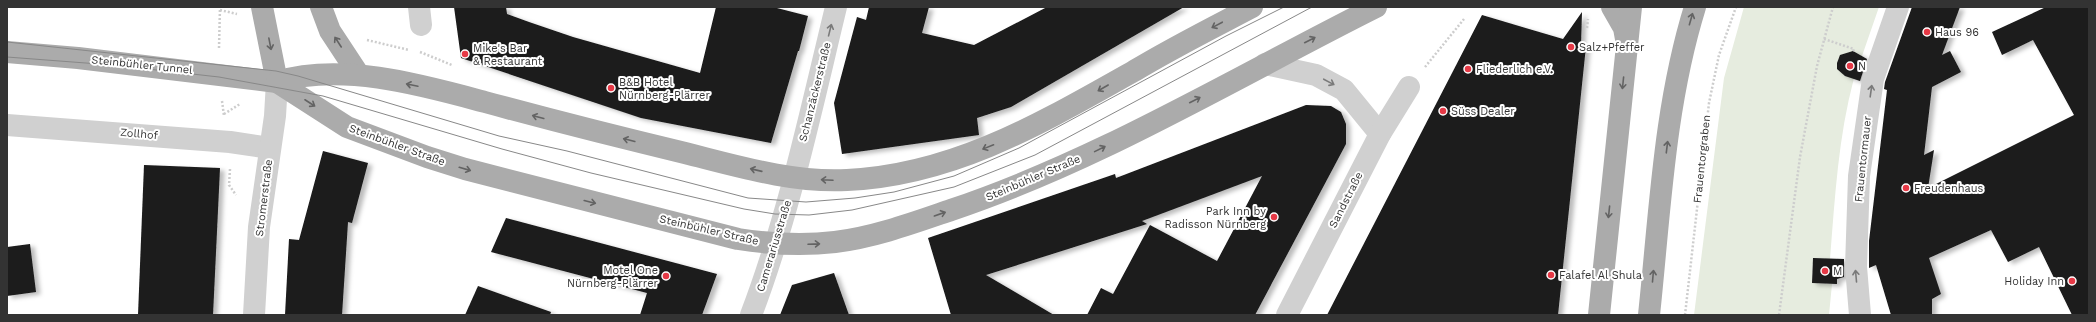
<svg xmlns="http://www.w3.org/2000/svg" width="2096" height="322" font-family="'Work Sans',sans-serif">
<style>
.green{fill:#e6ecdf}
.building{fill:#1a1a1a;filter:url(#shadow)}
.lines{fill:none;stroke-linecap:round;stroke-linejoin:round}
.path{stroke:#cdcdcd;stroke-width:2.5;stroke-dasharray:2 2;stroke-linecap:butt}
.minor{stroke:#d0d0d0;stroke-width:22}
.major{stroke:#ababab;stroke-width:22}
.tram{stroke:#888;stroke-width:1}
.oneway{stroke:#636363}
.oneway2{stroke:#7a7a7a}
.poi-dot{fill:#e63946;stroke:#fff;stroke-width:1.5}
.labels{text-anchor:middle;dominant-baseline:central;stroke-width:4;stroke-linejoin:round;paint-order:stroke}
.poi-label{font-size:11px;fill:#333;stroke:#fff;text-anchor:start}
.street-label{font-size:11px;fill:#333;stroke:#fff}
</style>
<defs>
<filter id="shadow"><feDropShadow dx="4.5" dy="2.5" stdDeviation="2" flood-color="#0004"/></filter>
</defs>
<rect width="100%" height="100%" fill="#fff"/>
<path class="green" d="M1744,7H1879L1862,56L1839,58C1833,72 1843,74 1854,78C1838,138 1835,198 1830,259L1813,258L1812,283L1832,284L1829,315H1694L1724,78Z"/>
<g class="building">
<polygon points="454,7 506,7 507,14 529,22 573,37 700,73 716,7 773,7 808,16 799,51 798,51 771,143 641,118 461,58"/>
<polygon points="869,7 929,7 922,33 974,45 1047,7 1184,7 1011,107 977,118 979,135 842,154 834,103 857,17 866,20"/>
<polygon points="1912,7 1960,7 1942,55 1950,51 1961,72 1932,87 1924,155 1934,150 1928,188 2074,115 2033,40 2002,55 1992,32 2046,7 2089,7 2089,315 2072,315 2039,247 2008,262 1991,230 1929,258 1941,294 1932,299 1932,315 1891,315 1876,265 1869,268 1869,241 1887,90 1884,89 1885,82"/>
<polygon points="1582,12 1581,44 1586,46 1558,315 1327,315 1482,15 1563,39"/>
<polygon points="1853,51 1867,59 1860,81 1845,76 1837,69 1837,63 1840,55"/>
<polygon points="1306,105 1331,106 1341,112 1346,124 1346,144 1255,315 1087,315 1101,288 1113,294 1150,225 1217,261 1262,176 1142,221 1147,224 986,275 1054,315 951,315 928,238 1115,174 1116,178"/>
<polygon points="323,151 368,163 352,223 348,222 342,315 285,315 289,239 299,240"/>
<polygon points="144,165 220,168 213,315 138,315"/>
<polygon points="506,218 717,274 702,315 640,315 647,293 491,252"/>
<polygon points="30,244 36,292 7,296 7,247"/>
<polygon points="1813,258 1844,259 1844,277 1837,279 1837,284 1812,283"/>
<polygon points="834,273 849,315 780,315 792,285"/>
<polygon points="478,286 551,312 550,315 465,315"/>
</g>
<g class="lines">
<g class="path">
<polyline points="220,10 237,14"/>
<polyline points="1587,28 1588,19"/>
<polyline points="1824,39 1854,49 1853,52"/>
<polyline points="367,40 409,50"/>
<polyline points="219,48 220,7"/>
<polyline points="420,52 452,65"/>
<polyline points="1425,67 1464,19"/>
<polyline points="222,101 224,116"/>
<polyline points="224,114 240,104"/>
<polyline points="230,169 229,185 236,195"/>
<polyline points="1685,315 1709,103 1719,55 1736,7"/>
<polyline points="1779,315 1800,157 1817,66 1833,7"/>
</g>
<g class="minor">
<polyline points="419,7 421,25"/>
<polyline points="1265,64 1316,75 1344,90 1380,134"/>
<polyline points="7,125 230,142 270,148"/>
<polyline points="254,315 259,227 275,116 277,82"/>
<path d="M751,315C789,215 811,110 836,7"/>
<polyline points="1287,315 1380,134 1409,87"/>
<polyline points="1860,315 1856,267 1859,176 1873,79 1898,7"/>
</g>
<g class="major">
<polyline points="262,7 277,82"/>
<polyline points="321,7 330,31 359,75"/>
<polyline points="1612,7 1624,28 1626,39"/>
<path d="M7,52L78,58L277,82L347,127L427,157L465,169L738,239C770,244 802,246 835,242C875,237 913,223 951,210C1100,160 1236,77 1376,7"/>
<path d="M277,82C341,62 422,85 485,102C551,120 618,137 685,153C737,166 793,183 847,180C955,175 1043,122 1134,71C1172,48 1212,28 1252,7"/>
<polyline points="1599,315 1631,7"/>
<path d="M1649,315C1660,212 1664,107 1695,7"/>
</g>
<g class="tram">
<polyline points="7,42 276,71 298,76 499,136 567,151 748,198 806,202 855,198 894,192 954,176 1019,148 1226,36 1284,7"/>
<polyline points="7,57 112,65 219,77 323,96 502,149 591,173 744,209 775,214 809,215 852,210 954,187 1035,155 1312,7"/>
</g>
</g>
<defs><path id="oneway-shaft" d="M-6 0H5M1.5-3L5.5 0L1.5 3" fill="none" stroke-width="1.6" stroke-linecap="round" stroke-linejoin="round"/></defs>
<g class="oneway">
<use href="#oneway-shaft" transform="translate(1691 19) rotate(-74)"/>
<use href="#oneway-shaft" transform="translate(1217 25) rotate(152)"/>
<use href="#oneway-shaft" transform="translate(1310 40) rotate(-27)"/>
<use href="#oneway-shaft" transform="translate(338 42) rotate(-123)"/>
<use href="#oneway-shaft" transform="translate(270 44) rotate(79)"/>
<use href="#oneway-shaft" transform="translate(1623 83) rotate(96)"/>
<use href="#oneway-shaft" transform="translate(412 85) rotate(-168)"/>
<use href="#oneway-shaft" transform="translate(1103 88) rotate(150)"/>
<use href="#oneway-shaft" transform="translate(1195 100) rotate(-27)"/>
<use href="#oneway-shaft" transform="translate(310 103) rotate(33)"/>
<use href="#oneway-shaft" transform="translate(538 117) rotate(-165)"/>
<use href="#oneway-shaft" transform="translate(629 140) rotate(-166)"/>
<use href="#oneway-shaft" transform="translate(988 147) rotate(158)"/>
<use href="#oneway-shaft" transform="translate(1667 147) rotate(-83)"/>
<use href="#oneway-shaft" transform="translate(1100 149) rotate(-26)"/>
<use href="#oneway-shaft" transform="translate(465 169) rotate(16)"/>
<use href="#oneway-shaft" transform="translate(756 170) rotate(-167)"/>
<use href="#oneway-shaft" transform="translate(827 180) rotate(-177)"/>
<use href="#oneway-shaft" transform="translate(590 202) rotate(14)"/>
<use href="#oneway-shaft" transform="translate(1609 212) rotate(96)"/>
<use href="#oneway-shaft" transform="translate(940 214) rotate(-19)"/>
<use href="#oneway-shaft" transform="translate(814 244) rotate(-2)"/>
<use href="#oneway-shaft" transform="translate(1653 276) rotate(-85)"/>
</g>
<g class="oneway2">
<use href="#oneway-shaft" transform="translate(830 30) rotate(-76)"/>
<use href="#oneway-shaft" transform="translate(1329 82) rotate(28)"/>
<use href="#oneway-shaft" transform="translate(1871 91) rotate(-82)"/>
<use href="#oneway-shaft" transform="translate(1856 276) rotate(-95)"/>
</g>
<g class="poi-dot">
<circle cx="1927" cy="32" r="4"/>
<circle cx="1571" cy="47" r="4"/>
<circle cx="465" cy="54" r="4"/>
<circle cx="1850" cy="66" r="4"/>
<circle cx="1468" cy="69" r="4"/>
<circle cx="611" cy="88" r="4"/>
<circle cx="1443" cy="111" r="4"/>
<circle cx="1906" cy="188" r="4"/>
<circle cx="1274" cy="217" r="4"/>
<circle cx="1825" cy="271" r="4"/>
<circle cx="1551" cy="275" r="4"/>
<circle cx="666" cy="276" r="4"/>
<circle cx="2072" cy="281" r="4"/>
</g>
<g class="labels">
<g class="poi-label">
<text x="1935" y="32">Haus 96</text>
<text x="1579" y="47">Salz+Pfeffer</text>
<text x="473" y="48">Mike's Bar<tspan x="473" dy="13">&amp; Restaurant</tspan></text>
<text x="1858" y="66">N</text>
<text x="1476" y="69">Fliederlich e.V.</text>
<text x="619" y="82">B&amp;B Hotel<tspan x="619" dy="13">Nürnberg-Plärrer</tspan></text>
<text x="1451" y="111">Süss Dealer</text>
<text x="1914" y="188">Freudenhaus</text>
<text x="1266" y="211" text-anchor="end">Park Inn by<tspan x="1266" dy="13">Radisson Nürnberg</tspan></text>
<text x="658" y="270" text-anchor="end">Motel One<tspan x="658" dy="13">Nürnberg-Plärrer</tspan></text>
<text x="1833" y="271">M</text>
<text x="1559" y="275">Falafel Al Shula</text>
<text x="2064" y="281" text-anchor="end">Holiday Inn</text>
</g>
<g class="street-label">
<text transform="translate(142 65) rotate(6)">Steinbühler Tunnel</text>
<text transform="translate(815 92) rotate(-76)">Schanzäckerstraße</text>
<text transform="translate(139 134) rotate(5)">Zollhof</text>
<text transform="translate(397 145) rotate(20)">Steinbühler Straße</text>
<text transform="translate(1702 159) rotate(-84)">Frauentorgraben</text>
<text transform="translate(1863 159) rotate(-84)">Frauentormauer</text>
<text transform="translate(1033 178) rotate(-23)">Steinbühler Straße</text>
<text transform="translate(264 198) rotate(-83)">Stromerstraße</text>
<text transform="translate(1346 200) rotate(-63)">Sandstraße</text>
<text transform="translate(709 230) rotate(13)">Steinbühler Straße</text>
<text transform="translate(774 246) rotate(-73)">Camerariusstraße</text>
</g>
</g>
<rect width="2096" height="322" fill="none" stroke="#333333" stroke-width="16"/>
</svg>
